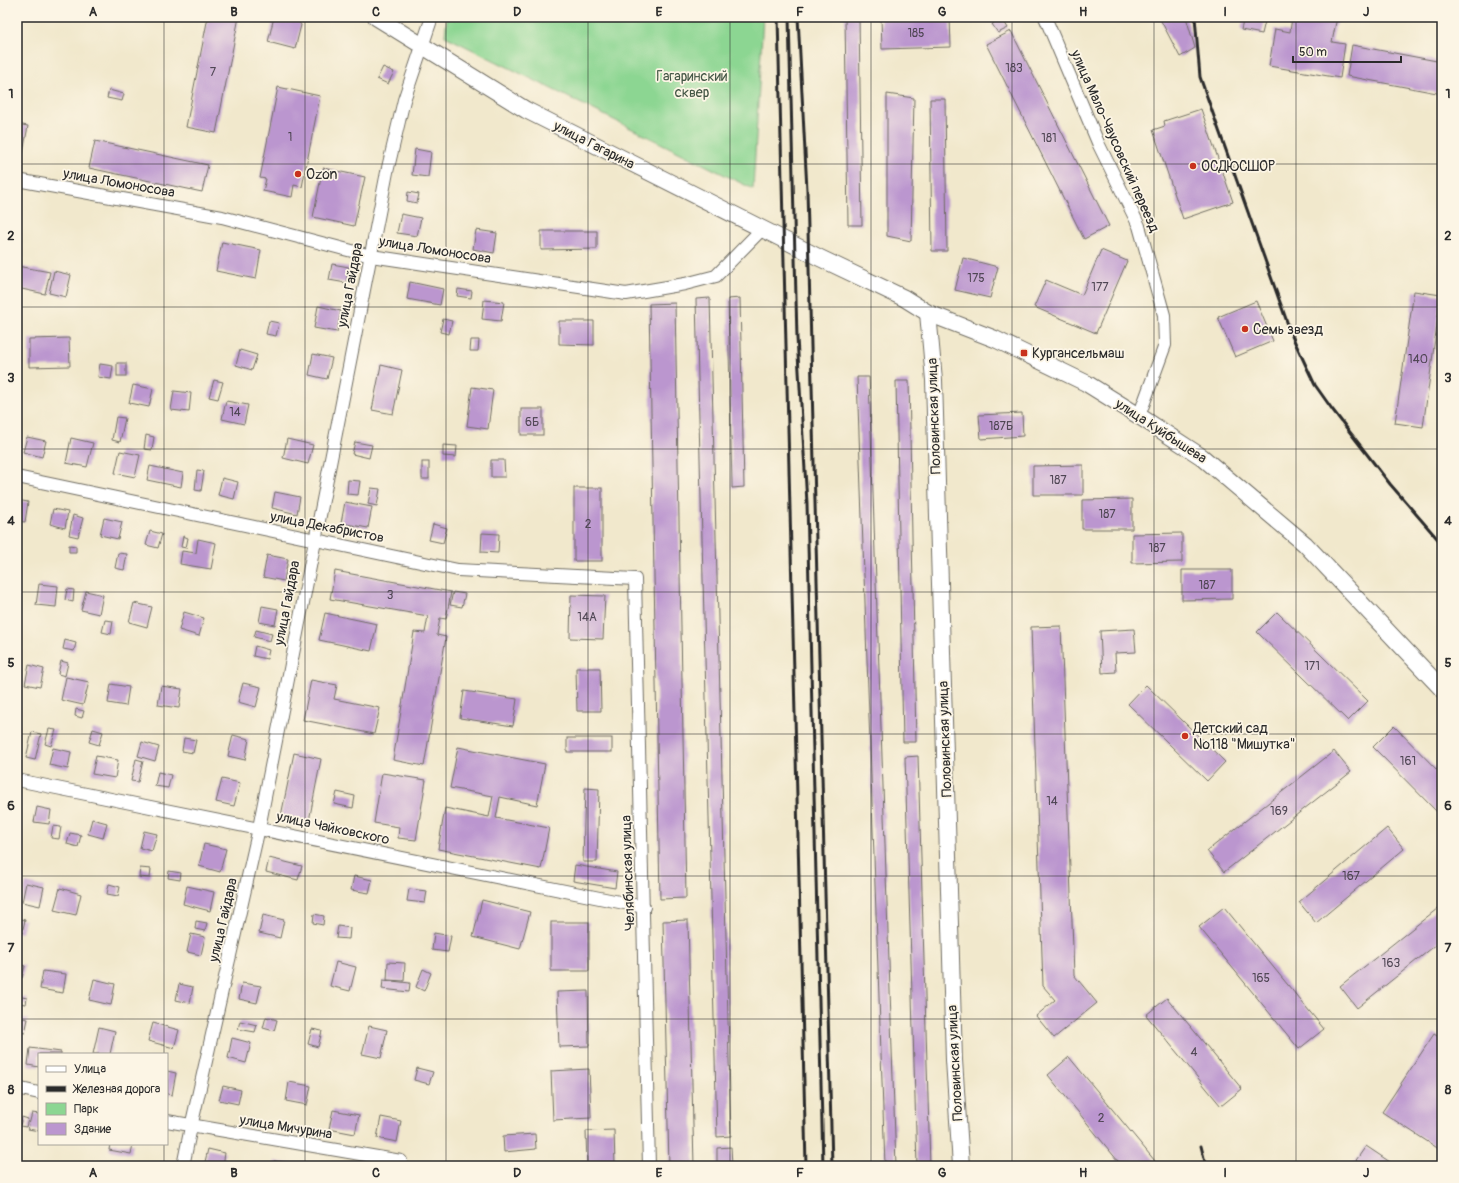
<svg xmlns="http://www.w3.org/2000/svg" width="1459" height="1183" font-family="Pangolin,sans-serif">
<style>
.green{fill:#8cd692;stroke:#5c805e}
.building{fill:#bb96cf}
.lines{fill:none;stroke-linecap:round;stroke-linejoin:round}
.street-casing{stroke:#706d63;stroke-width:14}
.secondary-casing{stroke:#706d63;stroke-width:18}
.street{stroke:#fff;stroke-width:12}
.secondary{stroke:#fff;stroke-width:16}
.rail{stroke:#2b2b2b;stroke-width:3}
.grid{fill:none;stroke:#2b2b2b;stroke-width:1;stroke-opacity:0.55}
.poi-dot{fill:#c8321e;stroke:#fcf5e5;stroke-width:1.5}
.labels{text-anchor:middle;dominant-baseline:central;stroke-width:3.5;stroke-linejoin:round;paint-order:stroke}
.number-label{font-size:12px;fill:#4f4654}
.park-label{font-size:14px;fill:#435645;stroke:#fcf5e5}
.street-label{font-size:14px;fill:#2b2b2b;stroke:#fcf5e5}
.poi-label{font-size:14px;fill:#2b2b2b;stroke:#fcf5e5;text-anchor:start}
.neatline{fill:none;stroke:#2b2b2b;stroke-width:1.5}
.grid-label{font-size:13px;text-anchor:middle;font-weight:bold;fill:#2b2b2b}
</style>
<rect width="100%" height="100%" fill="#fcf5e5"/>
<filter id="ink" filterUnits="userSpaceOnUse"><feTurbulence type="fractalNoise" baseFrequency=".025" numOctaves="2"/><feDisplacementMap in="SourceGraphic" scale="8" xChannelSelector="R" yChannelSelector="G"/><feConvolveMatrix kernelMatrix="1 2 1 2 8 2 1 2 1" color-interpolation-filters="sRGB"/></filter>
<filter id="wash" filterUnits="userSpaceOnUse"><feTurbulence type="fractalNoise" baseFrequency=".012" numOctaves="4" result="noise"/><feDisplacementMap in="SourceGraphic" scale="16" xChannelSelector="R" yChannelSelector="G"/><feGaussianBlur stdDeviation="0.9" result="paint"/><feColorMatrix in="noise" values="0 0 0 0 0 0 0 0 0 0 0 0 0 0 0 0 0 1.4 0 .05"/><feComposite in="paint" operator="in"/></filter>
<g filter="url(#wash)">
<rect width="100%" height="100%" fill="#f1e8cc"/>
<polygon class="green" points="447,17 763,17 753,189 445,36"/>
<g id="blocks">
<g class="building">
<polygon points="208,17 239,17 216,133 186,127"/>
<polygon points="274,17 295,17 301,25 295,49 268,42"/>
<polygon points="845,17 859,17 862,225 848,225"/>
<polygon points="950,17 951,47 882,49 881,18"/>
<polygon points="1159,17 1186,17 1195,48 1180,57"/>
<polygon points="1244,17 1266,17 1262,34 1241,30"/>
<polygon points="1292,17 1337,17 1332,42 1345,44 1340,78 1269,66 1275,29 1290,32"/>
<polygon points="1002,18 1008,28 998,33 992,24"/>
<polygon points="1011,31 1109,226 1084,239 986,44"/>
<polygon points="1352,45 1442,62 1442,94 1347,76"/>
<polygon points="383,67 394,72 388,84 377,79"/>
<polygon points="278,87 320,96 302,187 294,185 292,197 263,191 266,179 260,178"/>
<polygon points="109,90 124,94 122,101 107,98"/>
<polygon points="887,94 914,98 911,241 887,236"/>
<polygon points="930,99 945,99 947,251 932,251"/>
<polygon points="1201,109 1233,202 1183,219 1153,130 1165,126 1164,121"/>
<polygon points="17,124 28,126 23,153 17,152"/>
<polygon points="95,141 208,165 202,192 89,168"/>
<polygon points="415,149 431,152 428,177 412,175"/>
<polygon points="323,168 365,177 354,226 313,217"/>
<polygon points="408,192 419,194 417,203 407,201"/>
<polygon points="401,214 421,218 417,236 397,233"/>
<polygon points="476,230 497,233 494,253 473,249"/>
<polygon points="541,231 597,231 597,249 541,250"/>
<polygon points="222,242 261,250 256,279 216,271"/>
<polygon points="1101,250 1127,261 1096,333 1034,307 1046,280 1082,295"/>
<polygon points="963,258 998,267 990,298 955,290"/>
<polygon points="332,264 349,267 346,283 329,280"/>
<polygon points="17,266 50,272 45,294 17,288"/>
<polygon points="54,271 71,275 66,297 49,293"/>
<polygon points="410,282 443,289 440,305 407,299"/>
<polygon points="458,289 472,291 471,298 457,296"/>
<polygon points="1414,291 1441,295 1423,427 1395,423"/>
<polygon points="710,298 731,1136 717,1137 696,299"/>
<polygon points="740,298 744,487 732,488 728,299"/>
<polygon points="484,300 504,302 501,321 482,319"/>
<polygon points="1256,301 1273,341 1235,357 1218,317"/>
<polygon points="675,303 686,898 660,899 649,304"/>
<polygon points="318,306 341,311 337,332 314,328"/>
<polygon points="443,319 452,321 449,334 440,332"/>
<polygon points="269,321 279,323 276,336 266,334"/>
<polygon points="559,321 594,321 594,345 559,344"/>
<polygon points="69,338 70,366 29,367 29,339"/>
<polygon points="471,340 479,340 478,351 470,351"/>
<polygon points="240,350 257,355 252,370 236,365"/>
<polygon points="313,354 332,358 327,379 309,375"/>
<rect x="117" y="363" width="9" height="13"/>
<polygon points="100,364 113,366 111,379 98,377"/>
<polygon points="381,365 402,370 393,414 372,410"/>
<polygon points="857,377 869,377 896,1166 885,1166"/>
<polygon points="214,380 223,382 218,399 209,397"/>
<polygon points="896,381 909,381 916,742 903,742"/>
<polygon points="133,385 153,389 149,407 129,403"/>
<polygon points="472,387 493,390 488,429 467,426"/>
<polygon points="174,391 191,393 189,412 171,410"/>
<polygon points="226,401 248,405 244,424 222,419"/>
<polygon points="17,408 22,409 18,429 17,429"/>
<rect x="521" y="409" width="22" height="26"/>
<polygon points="1022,413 1023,436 981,439 979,415"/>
<polygon points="116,417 125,418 120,442 112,440"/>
<polygon points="146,435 154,437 152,450 144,449"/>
<polygon points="27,437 46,441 42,457 23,452"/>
<polygon points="71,438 93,443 87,467 66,463"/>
<polygon points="287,439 313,445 308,464 283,458"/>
<polygon points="355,442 372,445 369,458 352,454"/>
<polygon points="443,445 457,446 456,457 443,456"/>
<polygon points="120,451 140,455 135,477 115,473"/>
<polygon points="491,460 504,460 505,477 491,477"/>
<rect x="422" y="462" width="7" height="17"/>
<polygon points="1083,465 1083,495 1033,495 1033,466"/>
<polygon points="150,466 183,473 181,487 147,480"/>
<polygon points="197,470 204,471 201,491 195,490"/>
<polygon points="222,478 238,482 234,499 218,495"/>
<polygon points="348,480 360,481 358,495 347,494"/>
<polygon points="371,488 380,489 377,506 368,504"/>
<rect x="574" y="488" width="28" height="73"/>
<polygon points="275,492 300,497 297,514 272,508"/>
<polygon points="1132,499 1132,529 1082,529 1082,500"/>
<polygon points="17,500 28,502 25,522 17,521"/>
<polygon points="345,502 372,507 368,528 341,523"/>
<polygon points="53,509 68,512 65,528 50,524"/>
<polygon points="73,515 83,518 78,537 69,535"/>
<polygon points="104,518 122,522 118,539 100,535"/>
<polygon points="433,524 447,528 443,543 429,540"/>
<polygon points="150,531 162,534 158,548 146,545"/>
<polygon points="482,533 499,534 498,553 481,552"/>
<polygon points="1182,533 1182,562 1132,563 1132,534"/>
<polygon points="183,536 188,538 186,548 181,547"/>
<polygon points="198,539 216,543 211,569 180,564 182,551 196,553"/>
<polygon points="69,545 76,546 76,552 69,552"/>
<polygon points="118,553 127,554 124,570 115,568"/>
<polygon points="267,555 288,559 284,581 263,577"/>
<polygon points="1182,570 1232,570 1232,599 1182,600"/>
<polygon points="335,571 451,592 446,619 440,618 437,635 446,637 424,766 393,760 414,632 425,633 428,616 330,599"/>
<polygon points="39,584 58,586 56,607 36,605"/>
<polygon points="67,589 74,590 73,602 65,600"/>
<polygon points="86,591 103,595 99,614 81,610"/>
<polygon points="453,592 465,594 462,607 450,605"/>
<polygon points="571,595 605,596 603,639 570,638"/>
<polygon points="134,603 152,607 147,627 129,622"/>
<polygon points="262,606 278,609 275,625 259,622"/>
<polygon points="184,612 204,618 199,636 179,630"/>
<polygon points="1277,612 1368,701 1348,721 1257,632"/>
<polygon points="325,613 377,624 371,651 319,640"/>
<polygon points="105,620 113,621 111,634 102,632"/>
<polygon points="1061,626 1074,975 1097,1003 1054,1038 1036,1016 1055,1000 1043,986 1031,627"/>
<polygon points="1134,629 1136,652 1115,653 1116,672 1102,673 1100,631"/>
<polygon points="256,630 272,634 270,641 254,637"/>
<polygon points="65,640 76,643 74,651 63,649"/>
<polygon points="255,646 269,650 267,659 253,656"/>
<polygon points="61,661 68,663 65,676 58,674"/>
<polygon points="29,665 44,669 40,687 25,684"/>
<polygon points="576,668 600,668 601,711 577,711"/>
<polygon points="66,677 89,682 83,705 61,700"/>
<polygon points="311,680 337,685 334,699 380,708 374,734 303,720"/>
<polygon points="243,683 261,687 256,707 238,702"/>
<polygon points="111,684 129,687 126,706 108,703"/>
<polygon points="1146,685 1225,762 1207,781 1128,704"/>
<polygon points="161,686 182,689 179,708 158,705"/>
<polygon points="464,691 517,699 513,726 460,718"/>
<polygon points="76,709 84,711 82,718 75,716"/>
<polygon points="1394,726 1442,775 1442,817 1373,747"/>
<polygon points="49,729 56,730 51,746 45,744"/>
<polygon points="93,729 103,732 99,745 89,742"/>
<polygon points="32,732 41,734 35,760 26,758"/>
<polygon points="233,735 249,739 245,760 228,756"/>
<polygon points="184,738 196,740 193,753 182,751"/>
<rect x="567" y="738" width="45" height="14"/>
<polygon points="142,742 159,747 155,761 138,756"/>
<polygon points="458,747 545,764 537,805 500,797 496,818 549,828 541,869 438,849 445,808 489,817 493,796 450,788"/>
<polygon points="53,748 71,752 68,769 49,765"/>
<polygon points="1334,751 1351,772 1224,872 1207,851"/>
<polygon points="294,753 321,759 309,821 281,816"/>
<polygon points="96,756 118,760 115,778 92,774"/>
<polygon points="918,756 930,1166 917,1166 905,757"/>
<polygon points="136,759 143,761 138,782 131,781"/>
<polygon points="158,772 171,775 168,788 155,786"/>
<polygon points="382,773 426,780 416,840 398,838 399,827 374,823"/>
<polygon points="222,779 240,783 234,806 216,802"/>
<polygon points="585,788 599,789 597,862 583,862"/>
<polygon points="337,792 355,796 353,808 334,804"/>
<polygon points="37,807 51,810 49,824 34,822"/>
<polygon points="92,819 107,823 103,838 88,834"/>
<polygon points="53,826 61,827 59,839 51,838"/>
<polygon points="1387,828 1404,849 1316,923 1299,902"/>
<polygon points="144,831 157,834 152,851 140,848"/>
<polygon points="70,833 81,835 78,847 67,844"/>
<polygon points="204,844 226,849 220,872 199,866"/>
<polygon points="269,858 302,866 298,880 266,872"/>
<polygon points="575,865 617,872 615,888 573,881"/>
<polygon points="140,868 151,869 150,878 139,877"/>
<polygon points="169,871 181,873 180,880 168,878"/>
<polygon points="354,876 372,880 369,893 351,890"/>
<polygon points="26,883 44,887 40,906 22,902"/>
<polygon points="109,884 120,887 118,896 107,894"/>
<polygon points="187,886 214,892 210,911 183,904"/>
<polygon points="60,888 81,894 76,915 54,910"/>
<polygon points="409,889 427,891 425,903 407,901"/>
<polygon points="482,900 530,912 520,949 473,937"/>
<polygon points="1442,905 1442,940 1357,1008 1340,986"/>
<polygon points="1224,907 1324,1029 1299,1049 1199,927"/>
<polygon points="314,914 324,916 323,925 313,923"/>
<polygon points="263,915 284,920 280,938 259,933"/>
<polygon points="17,918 25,920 22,933 17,932"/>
<polygon points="688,920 694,1166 669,1166 663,921"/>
<polygon points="196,921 207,923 205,931 195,929"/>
<rect x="551" y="922" width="38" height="49"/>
<polygon points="338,926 350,928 349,939 336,938"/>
<polygon points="434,933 451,936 448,952 432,950"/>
<polygon points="191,934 205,937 201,955 187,952"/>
<polygon points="336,962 356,967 350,991 330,986"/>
<polygon points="388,962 405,963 404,981 387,980"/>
<polygon points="17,964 25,966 22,978 17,977"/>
<polygon points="423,969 431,973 424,991 416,987"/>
<polygon points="43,971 66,974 63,993 40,989"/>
<polygon points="94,979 115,984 111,1005 89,1000"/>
<polygon points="383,980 410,983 409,992 382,989"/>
<polygon points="242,983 261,986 257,1003 239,999"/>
<polygon points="179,984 193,987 190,1003 176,1000"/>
<polygon points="588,991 589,1046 559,1047 557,992"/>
<polygon points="17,996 27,998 26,1004 17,1003"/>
<polygon points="1167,998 1242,1089 1221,1106 1146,1015"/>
<polygon points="266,1017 277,1020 274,1031 263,1028"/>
<polygon points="22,1018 28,1019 25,1033 19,1032"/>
<polygon points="240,1021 257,1025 255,1032 238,1029"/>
<polygon points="153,1023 179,1030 174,1048 148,1041"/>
<polygon points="369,1026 387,1030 381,1058 362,1054"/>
<polygon points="99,1027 115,1031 110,1054 93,1054"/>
<polygon points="312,1029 322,1031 318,1047 308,1044"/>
<polygon points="1434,1034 1442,1039 1442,1151 1382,1112"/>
<polygon points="232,1038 251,1043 246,1063 228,1058"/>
<polygon points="30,1048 61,1052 61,1054 39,1054 39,1067 28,1065"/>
<polygon points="1069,1057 1155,1161 1149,1166 1122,1166 1048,1075"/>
<polygon points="417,1068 433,1072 429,1084 414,1080"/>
<polygon points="589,1069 591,1118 553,1120 551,1071"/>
<polygon points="167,1071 176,1073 172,1095 167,1094"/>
<polygon points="289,1082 311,1086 307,1105 286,1101"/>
<polygon points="223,1086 241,1090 238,1104 219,1100"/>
<polygon points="333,1110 359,1115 355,1134 329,1129"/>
<polygon points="32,1113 39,1114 39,1131 28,1129"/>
<polygon points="22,1117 28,1119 26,1127 20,1126"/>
<polygon points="381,1117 401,1121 397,1142 377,1138"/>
<polygon points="614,1130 615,1166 587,1166 586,1131"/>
<polygon points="535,1134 536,1149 504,1152 503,1136"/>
<polygon points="110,1144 133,1144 131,1154 109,1150"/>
<polygon points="1366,1146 1396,1166 1352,1166"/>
<polygon points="731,1147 732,1166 717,1166 717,1148"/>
<polygon points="208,1149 225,1153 223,1166 204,1166"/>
<polygon points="274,1161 294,1164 293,1166 273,1166"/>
</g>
</g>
</g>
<g filter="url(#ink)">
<use href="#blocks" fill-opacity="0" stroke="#706d63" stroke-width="1"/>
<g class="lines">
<defs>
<g id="street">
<polyline points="1045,17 1099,145 1139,226 1164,315 1165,345 1139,416"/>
<polyline points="17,180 222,217 371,256 626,294 685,284 716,276 762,229"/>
<polyline points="17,477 458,570 635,579 649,1166"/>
<polyline points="17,780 644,907"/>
<polyline points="17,1088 39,1093"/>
<polyline points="167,1121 401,1161"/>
<polyline points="183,1166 191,1127 259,828 387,172 404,100 432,17"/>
</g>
<g id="secondary">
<polyline points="376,17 526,110 820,258 904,298 928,313 995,339 1086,383 1139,416 1202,457 1305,544 1442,689"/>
<polyline points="928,313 934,380 954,1060 961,1166"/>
</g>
</defs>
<use href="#street" class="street-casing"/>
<use href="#secondary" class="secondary-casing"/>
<use href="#street" class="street"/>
<use href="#secondary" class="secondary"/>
<g class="rail">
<polyline points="778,17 806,1166"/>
<polyline points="789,17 797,338 807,503 823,1166"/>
<polyline points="798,17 807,190 832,1166"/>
<polyline points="1195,17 1200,77 1292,336 1315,385 1332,409 1390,484 1442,544"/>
<polyline points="1201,1146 1206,1166"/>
</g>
</g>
</g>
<path class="grid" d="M164,17V1054M305,17V1166M446,17V1166M588,17V1166M730,17V1166M871,17V1166M1012,17V1166M1154,17V1166M1296,17V1166M17,164H1442M17,307H1442M17,449H1442M17,592H1442M17,734H1442M17,876H1442M17,1019H1442M164,1144V1166"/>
<g class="poi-dot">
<circle cx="1193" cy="166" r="4"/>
<circle cx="298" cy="174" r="4"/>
<circle cx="1245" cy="329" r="4"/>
<rect x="1020" y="349" width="8" height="8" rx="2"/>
<circle cx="1185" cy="736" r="4"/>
</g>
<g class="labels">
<g class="number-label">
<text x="916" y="33">185</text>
<text x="1014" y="68">183</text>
<text x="213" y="72">7</text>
<text x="290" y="137">1</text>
<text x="1049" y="138">181</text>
<text x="976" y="278">175</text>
<text x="1100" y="287">177</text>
<text x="1418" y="359">140</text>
<text x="235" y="412">14</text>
<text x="532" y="422">6Б</text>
<text x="1001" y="426">187Б</text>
<text x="1058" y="480">187</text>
<text x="1107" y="514">187</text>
<text x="588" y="524">2</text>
<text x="1157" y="548">187</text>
<text x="1207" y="585">187</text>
<text x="390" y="595">3</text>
<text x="587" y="617">14А</text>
<text x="1312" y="666">171</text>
<text x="1408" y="761">161</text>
<text x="1052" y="801">14</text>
<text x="1279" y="811">169</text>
<text x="1351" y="876">167</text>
<text x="1391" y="963">163</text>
<text x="1261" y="978">165</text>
<text x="1194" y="1052">4</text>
<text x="1101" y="1118">2</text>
</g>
<g class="park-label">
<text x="692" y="76">Гагаринский<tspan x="692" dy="16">сквер</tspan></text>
</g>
<g class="street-label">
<text transform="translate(1115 141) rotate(66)">улица Мало-Чаусовский переезд</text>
<text transform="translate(594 145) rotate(27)">улица Гагарина</text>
<text transform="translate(119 183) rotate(10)">улица Ломоносова</text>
<text transform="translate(435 250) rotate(9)">улица Ломоносова</text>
<text transform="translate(350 285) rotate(-79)">улица Гайдара</text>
<text transform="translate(934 416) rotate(-92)">Половинская улица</text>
<text transform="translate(1161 431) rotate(33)">улица Куйбышева</text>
<text transform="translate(327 527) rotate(11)">улица Декабристов</text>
<text transform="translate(287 603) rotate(-79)">улица Гайдара</text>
<text transform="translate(945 739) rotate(-92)">Половинская улица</text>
<text transform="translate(333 828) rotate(12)">улица Чайковского</text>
<text transform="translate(628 873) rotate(-92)">Челябинская улица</text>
<text transform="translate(223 920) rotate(-77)">улица Гайдара</text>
<text transform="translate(955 1063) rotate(-93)">Половинская улица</text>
<text transform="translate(286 1127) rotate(9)">улица Мичурина</text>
</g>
<g class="poi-label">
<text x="1201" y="166">ОСДЮСШОР</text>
<text x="306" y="174">Ozon</text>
<text x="1253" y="329">Семь звезд</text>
<text x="1032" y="353">Кургансельмаш</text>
<text x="1193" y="728">Детский сад<tspan x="1193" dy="16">№118 "Мишутка"</tspan></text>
</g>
</g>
<rect width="1459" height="1183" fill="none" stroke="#fcf5e5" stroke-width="44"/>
<rect x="38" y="1053" width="130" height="92" fill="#fcf5e5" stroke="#a8a49b"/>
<rect x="46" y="1066" width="20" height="6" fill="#ffffff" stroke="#a8a49b"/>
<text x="74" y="1073" font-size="12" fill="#2b2b2b">Улица</text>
<rect x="46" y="1086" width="20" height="6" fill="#2b2b2b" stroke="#a8a49b"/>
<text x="74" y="1093" font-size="12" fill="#2b2b2b">Железная дорога</text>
<rect x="46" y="1103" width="20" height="12" fill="#8cd692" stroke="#a8a49b"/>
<text x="74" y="1113" font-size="12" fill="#2b2b2b">Парк</text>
<rect x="46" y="1123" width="20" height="12" fill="#bb96cf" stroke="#a8a49b"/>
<text x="74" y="1133" font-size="12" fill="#2b2b2b">Здание</text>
<path d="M1293 56v6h108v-6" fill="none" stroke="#2b2b2b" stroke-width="2"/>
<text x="1299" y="56" font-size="12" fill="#2b2b2b" stroke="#fcf5e5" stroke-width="3" paint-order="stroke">50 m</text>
<rect x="22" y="22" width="1415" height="1139" class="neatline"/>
<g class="grid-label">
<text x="93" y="16">A</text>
<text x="234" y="16">B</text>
<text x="376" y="16">C</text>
<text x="517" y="16">D</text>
<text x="659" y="16">E</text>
<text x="800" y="16">F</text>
<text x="942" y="16">G</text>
<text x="1083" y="16">H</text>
<text x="1225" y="16">I</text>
<text x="1366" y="16">J</text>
<text x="11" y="98">1</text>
<text x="1448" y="98">1</text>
<text x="11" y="240">2</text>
<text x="1448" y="240">2</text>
<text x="11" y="382">3</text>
<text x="1448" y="382">3</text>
<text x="11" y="525">4</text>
<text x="1448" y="525">4</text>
<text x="11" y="667">5</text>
<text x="1448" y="667">5</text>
<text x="11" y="810">6</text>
<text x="1448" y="810">6</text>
<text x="11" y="952">7</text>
<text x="1448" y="952">7</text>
<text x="11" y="1094">8</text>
<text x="1448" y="1094">8</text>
<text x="93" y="1177">A</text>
<text x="234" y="1177">B</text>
<text x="376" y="1177">C</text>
<text x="517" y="1177">D</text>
<text x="659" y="1177">E</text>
<text x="800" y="1177">F</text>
<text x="942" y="1177">G</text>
<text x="1083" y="1177">H</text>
<text x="1225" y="1177">I</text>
<text x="1366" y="1177">J</text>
</g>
</svg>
